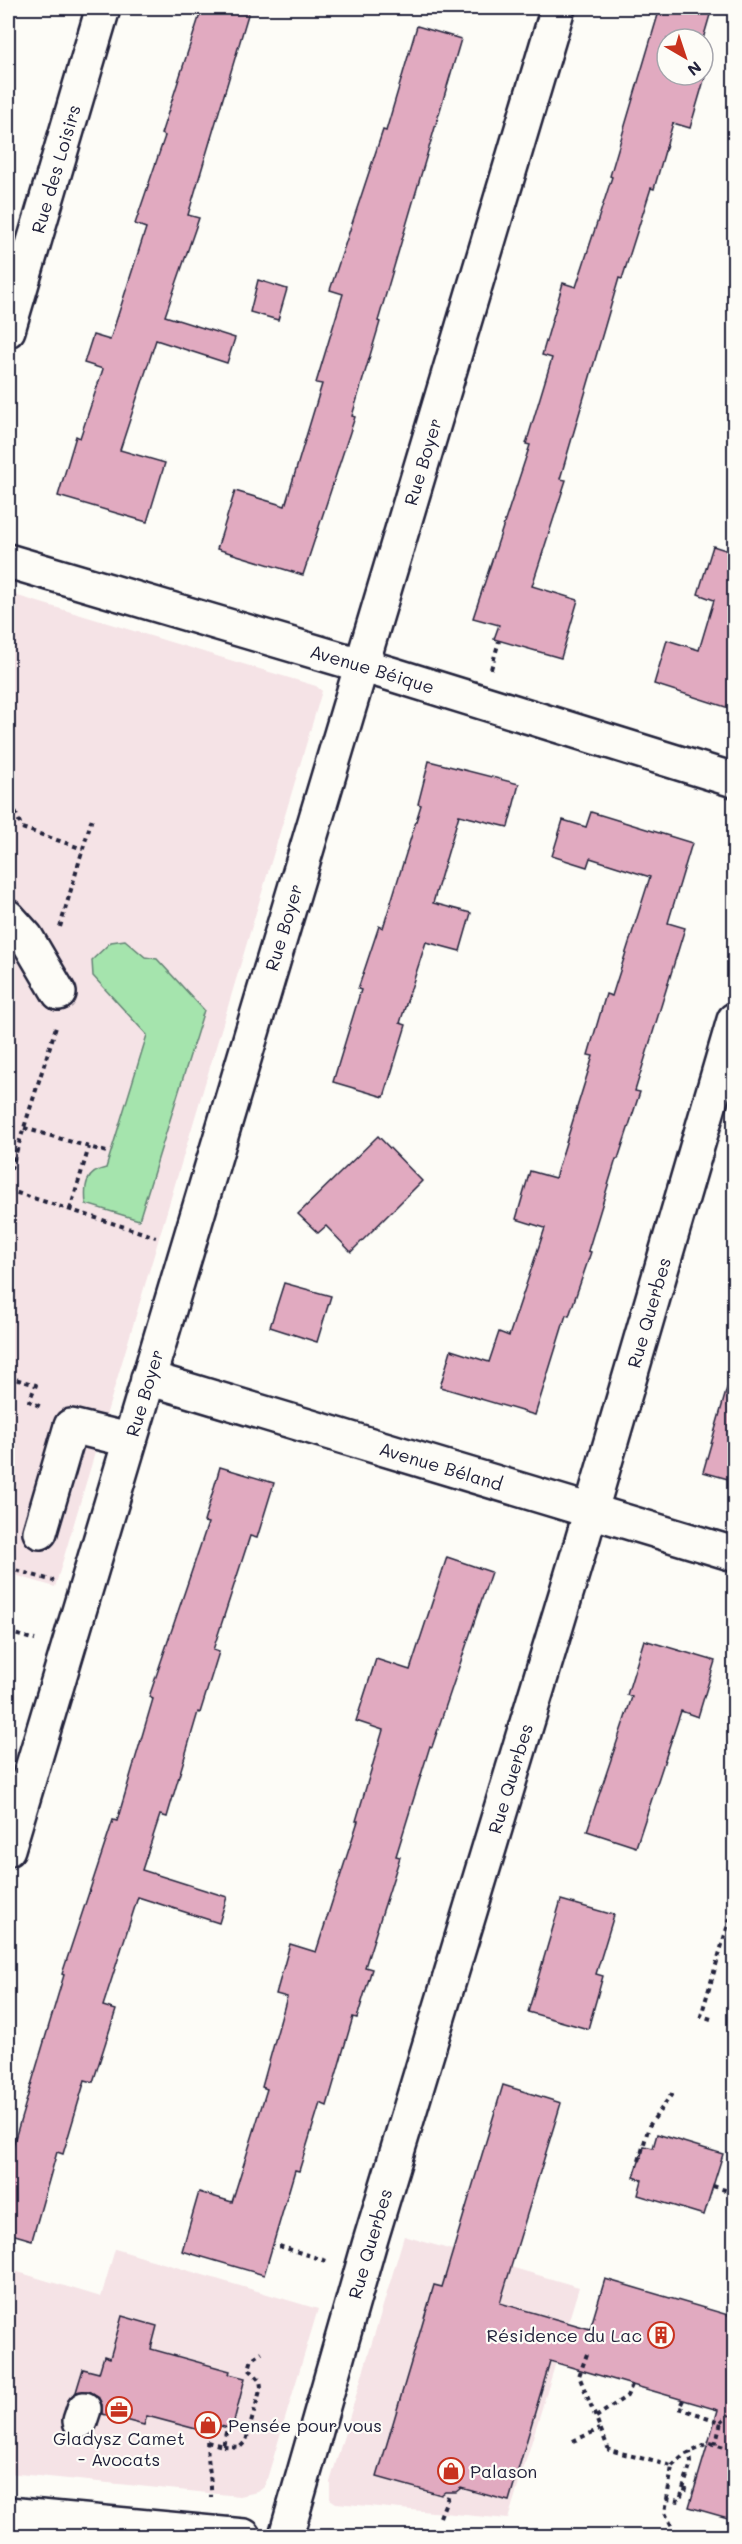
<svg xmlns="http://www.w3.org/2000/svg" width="742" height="2544" font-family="Mali,sans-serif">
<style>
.built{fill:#f5e3e6}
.green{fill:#a5e4ad;stroke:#648374;stroke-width:1.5}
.building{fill:#e1aac0;stroke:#22223b;stroke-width:1.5}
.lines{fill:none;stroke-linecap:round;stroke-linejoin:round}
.minor-casing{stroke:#22223b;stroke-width:38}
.major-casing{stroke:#22223b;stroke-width:38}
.path{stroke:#22223b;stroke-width:4;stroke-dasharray:4.5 4.5;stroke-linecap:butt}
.minor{stroke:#fdfcf7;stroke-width:33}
.major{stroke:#fdfcf7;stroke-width:33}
.labels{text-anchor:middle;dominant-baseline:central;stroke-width:4.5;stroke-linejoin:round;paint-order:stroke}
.street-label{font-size:18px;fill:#22223b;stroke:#fdfcf7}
.poi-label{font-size:18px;fill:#22223b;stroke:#fdfcf7;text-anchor:start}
</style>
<rect width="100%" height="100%" fill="#fdfcf7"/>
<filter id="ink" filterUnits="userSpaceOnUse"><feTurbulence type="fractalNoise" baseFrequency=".0167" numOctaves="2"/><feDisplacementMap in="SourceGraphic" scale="12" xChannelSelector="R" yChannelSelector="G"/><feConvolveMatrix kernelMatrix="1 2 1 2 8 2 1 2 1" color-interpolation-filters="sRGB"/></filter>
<g filter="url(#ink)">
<g class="built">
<polygon points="8,593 316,686 322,691 55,1587 8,1573"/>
<polygon points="404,2236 579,2287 508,2519 336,2503 330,2499 330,2482"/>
<polygon points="115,2249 318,2309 267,2479 264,2487 258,2492 239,2496 8,2473 8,2269 101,2297"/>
</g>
<path class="green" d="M125,940L145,957L157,959L204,1010L139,1220L86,1204C84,1185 86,1172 106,1168L147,1035L93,976L92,960L111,942Z"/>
<g class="building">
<polygon points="202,8 250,8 188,215 199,218 165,316 235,338 227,363 156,340 120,450 165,463 147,522 58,496 76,436 80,438 103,369 84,363 93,335 110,340 146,228 135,224 165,136 161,134"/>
<polygon points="660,8 712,8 703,39 667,39 667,75 703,75 703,69 707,70 690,128 673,123 654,189 651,188 622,279 619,278 560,479 566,480 532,586 578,600 561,658 494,639 499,625 473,618 530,445 526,444 552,358 542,355 563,283 576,287 612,177 610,176"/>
<polygon points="417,26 461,39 378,321 380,322 352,416 355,417 303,575 217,549 235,491 285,506 322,384 316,383 343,294 330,290 383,130 386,131"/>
<polygon points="258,280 287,289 278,320 250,312"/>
<polygon points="713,546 735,553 735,710 654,684 667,640 699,650 714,600 698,594"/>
<polygon points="429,761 519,784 508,827 459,815 433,903 471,913 460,951 426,942 400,1023 406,1025 384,1097 333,1082 361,990 358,989 379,926 383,928 421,805 418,804"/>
<polygon points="591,812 692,843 668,923 685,928 635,1091 640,1092 618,1159 616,1159 588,1251 591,1252 569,1316 566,1315 535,1415 440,1387 451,1350 489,1362 499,1332 509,1336 545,1228 516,1219 530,1171 555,1178 593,1056 588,1055 606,994 612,996 650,877 590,858 587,867 552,856 563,820 586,827"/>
<polygon points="378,1136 422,1181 351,1252 326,1226 318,1233 298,1214"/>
<polygon points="284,1283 331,1296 317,1342 270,1327"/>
<polygon points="727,1388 735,1390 735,1481 703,1472"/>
<polygon points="220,1467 274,1483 257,1538 250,1536 213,1650 219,1652 200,1713 198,1712 167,1817 160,1815 142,1870 227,1897 219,1923 138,1897 103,2006 116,2010 93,2082 85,2080 63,2154 57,2152 32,2240 8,2233 8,2162 64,1975 62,1974 113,1820 117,1821 153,1699 149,1697 208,1523 204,1522"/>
<polygon points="447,1557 491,1572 432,1747 430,1746 396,1856 400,1857 365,1967 372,1969 357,2018 353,2017 327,2106 320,2103 299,2171 295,2170 264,2275 182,2251 199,2192 232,2202 267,2089 262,2087 287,1997 276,1994 290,1944 316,1952 358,1821 356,1821 383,1730 356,1721 376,1659 410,1670"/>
<polygon points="644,1640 715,1661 698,1717 681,1711 636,1847 587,1831 632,1697 627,1695"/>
<polygon points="561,1900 614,1915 596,1974 603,1976 588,2029 528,2012"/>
<polygon points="503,2085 561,2103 500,2303 590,2329 605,2279 735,2317 735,2520 689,2507 718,2410 550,2361 509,2501 461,2488 456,2492 445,2492 441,2495 377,2477 434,2285 442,2287"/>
<polygon points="657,2134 723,2154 704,2215 638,2195 642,2180 634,2177 644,2146 653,2148"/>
<polygon points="122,2316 157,2326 151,2349 230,2371 229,2374 245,2378 232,2429 213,2424 211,2433 147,2416 144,2425 102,2414 102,2405 98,2396 89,2391 76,2392 83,2369 99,2373 104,2356 110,2358"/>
</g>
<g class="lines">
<defs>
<g id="minor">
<path id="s1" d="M8,330L103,8"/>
<path id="s2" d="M8,561L391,674L734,780"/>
<polyline points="8,917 26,937 59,993"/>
<path id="s3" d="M148,1378L734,1554"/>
<polyline points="40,1532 71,1426 129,1440"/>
<path id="s4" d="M8,1849L558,8"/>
<polyline points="80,2421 84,2409"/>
<path id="s5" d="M286,2536L369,2245L582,1541L734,1020"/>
</g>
<polyline id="major" points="8,2514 244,2536"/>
</defs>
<use href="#minor" class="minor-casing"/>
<use href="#major" class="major-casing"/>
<g class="path">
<polyline points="491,669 499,641"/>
<polyline points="8,795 22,828 83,849"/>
<polyline points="60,927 92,818"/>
<polyline points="24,1128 110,1153"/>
<polyline points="8,1178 57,1024"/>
<polyline points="8,1190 156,1237"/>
<polyline points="70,1210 89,1147"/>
<polyline points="8,1377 36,1385 29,1401 43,1408"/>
<polyline points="8,1568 54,1581"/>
<polyline points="8,1632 35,1640"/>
<polyline points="711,2019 701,2016 734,1904"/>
<polyline points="639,2161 649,2126 674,2091"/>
<polyline points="713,2186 734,2193"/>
<polyline points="279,2246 330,2262"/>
<polyline points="587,2354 579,2376 609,2450 672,2466 665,2513 677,2536"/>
<polyline points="683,2400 679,2408 721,2422 715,2445"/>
<polyline points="596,2417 627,2396 632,2385"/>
<polyline points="721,2422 729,2414"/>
<path d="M208,2432C205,2455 212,2473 211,2497"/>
<polyline points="573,2441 600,2429"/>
<polyline points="207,2442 223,2446 227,2428"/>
<polyline points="223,2446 240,2447 246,2441 261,2387 260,2380 249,2369 252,2359 262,2352"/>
<polyline points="672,2466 684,2455 710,2443 728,2448"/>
<polyline points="683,2489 691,2463 690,2452"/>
<polyline points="666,2499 680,2501 683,2489 693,2492"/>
<polyline points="440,2517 450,2492"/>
</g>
<use href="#minor" class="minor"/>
<use href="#major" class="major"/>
</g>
</g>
<defs>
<symbol id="building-ring" viewBox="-11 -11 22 22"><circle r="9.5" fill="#fdfcf7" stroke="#c8321e" stroke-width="1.5"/><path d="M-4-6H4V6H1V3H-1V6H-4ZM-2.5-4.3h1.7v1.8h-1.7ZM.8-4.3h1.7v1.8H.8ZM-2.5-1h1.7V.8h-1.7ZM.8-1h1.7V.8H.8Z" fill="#c8321e"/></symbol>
<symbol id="office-ring" viewBox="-11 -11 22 22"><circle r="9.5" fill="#fdfcf7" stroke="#c8321e" stroke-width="1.5"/><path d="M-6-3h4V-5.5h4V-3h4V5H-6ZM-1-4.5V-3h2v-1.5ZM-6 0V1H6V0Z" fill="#c8321e"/></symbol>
<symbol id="shop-ring" viewBox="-11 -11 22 22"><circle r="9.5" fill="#fdfcf7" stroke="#c8321e" stroke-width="1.5"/><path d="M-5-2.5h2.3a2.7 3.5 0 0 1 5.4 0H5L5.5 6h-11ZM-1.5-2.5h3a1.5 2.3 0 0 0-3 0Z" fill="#c8321e"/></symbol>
</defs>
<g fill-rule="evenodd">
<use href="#building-ring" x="646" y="2320" width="30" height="30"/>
<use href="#office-ring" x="104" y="2395" width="30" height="30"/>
<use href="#shop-ring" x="193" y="2410" width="30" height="30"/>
<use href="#shop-ring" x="436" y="2456" width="30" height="30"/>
</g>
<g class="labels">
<g class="street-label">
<text stroke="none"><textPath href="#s1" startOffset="168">Rue des Loisirs</textPath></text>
<text stroke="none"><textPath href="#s4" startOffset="1448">Rue Boyer</textPath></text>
<text stroke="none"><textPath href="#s2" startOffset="380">Avenue Béique</textPath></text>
<text stroke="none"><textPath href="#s4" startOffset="962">Rue Boyer</textPath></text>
<text stroke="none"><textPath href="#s5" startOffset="1276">Rue Querbes</textPath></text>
<text stroke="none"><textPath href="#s4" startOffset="476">Rue Boyer</textPath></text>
<text stroke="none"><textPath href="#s3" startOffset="306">Avenue Béland</textPath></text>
<text stroke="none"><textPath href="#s5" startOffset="790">Rue Querbes</textPath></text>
<text stroke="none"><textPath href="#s5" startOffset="304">Rue Querbes</textPath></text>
</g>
<g class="poi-label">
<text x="642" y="2335" text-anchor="end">Résidence du Lac</text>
<text x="228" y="2425">Pensée pour vous</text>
<text x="119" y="2438" text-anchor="middle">Gladysz Camet<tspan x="119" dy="21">- Avocats</tspan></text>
<text x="470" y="2471">Palason</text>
</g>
</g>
<rect width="742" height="2544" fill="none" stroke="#fdfcf7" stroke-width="30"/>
<rect x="15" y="15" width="712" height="2514" fill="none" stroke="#22223b" stroke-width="2" filter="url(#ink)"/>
<g transform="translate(685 57) rotate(141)"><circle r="28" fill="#fdfcf7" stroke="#a5a5ac" stroke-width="1.5"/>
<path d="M0-4.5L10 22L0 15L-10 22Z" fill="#c8321e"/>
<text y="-9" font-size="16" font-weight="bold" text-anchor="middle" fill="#22223b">N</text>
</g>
</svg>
